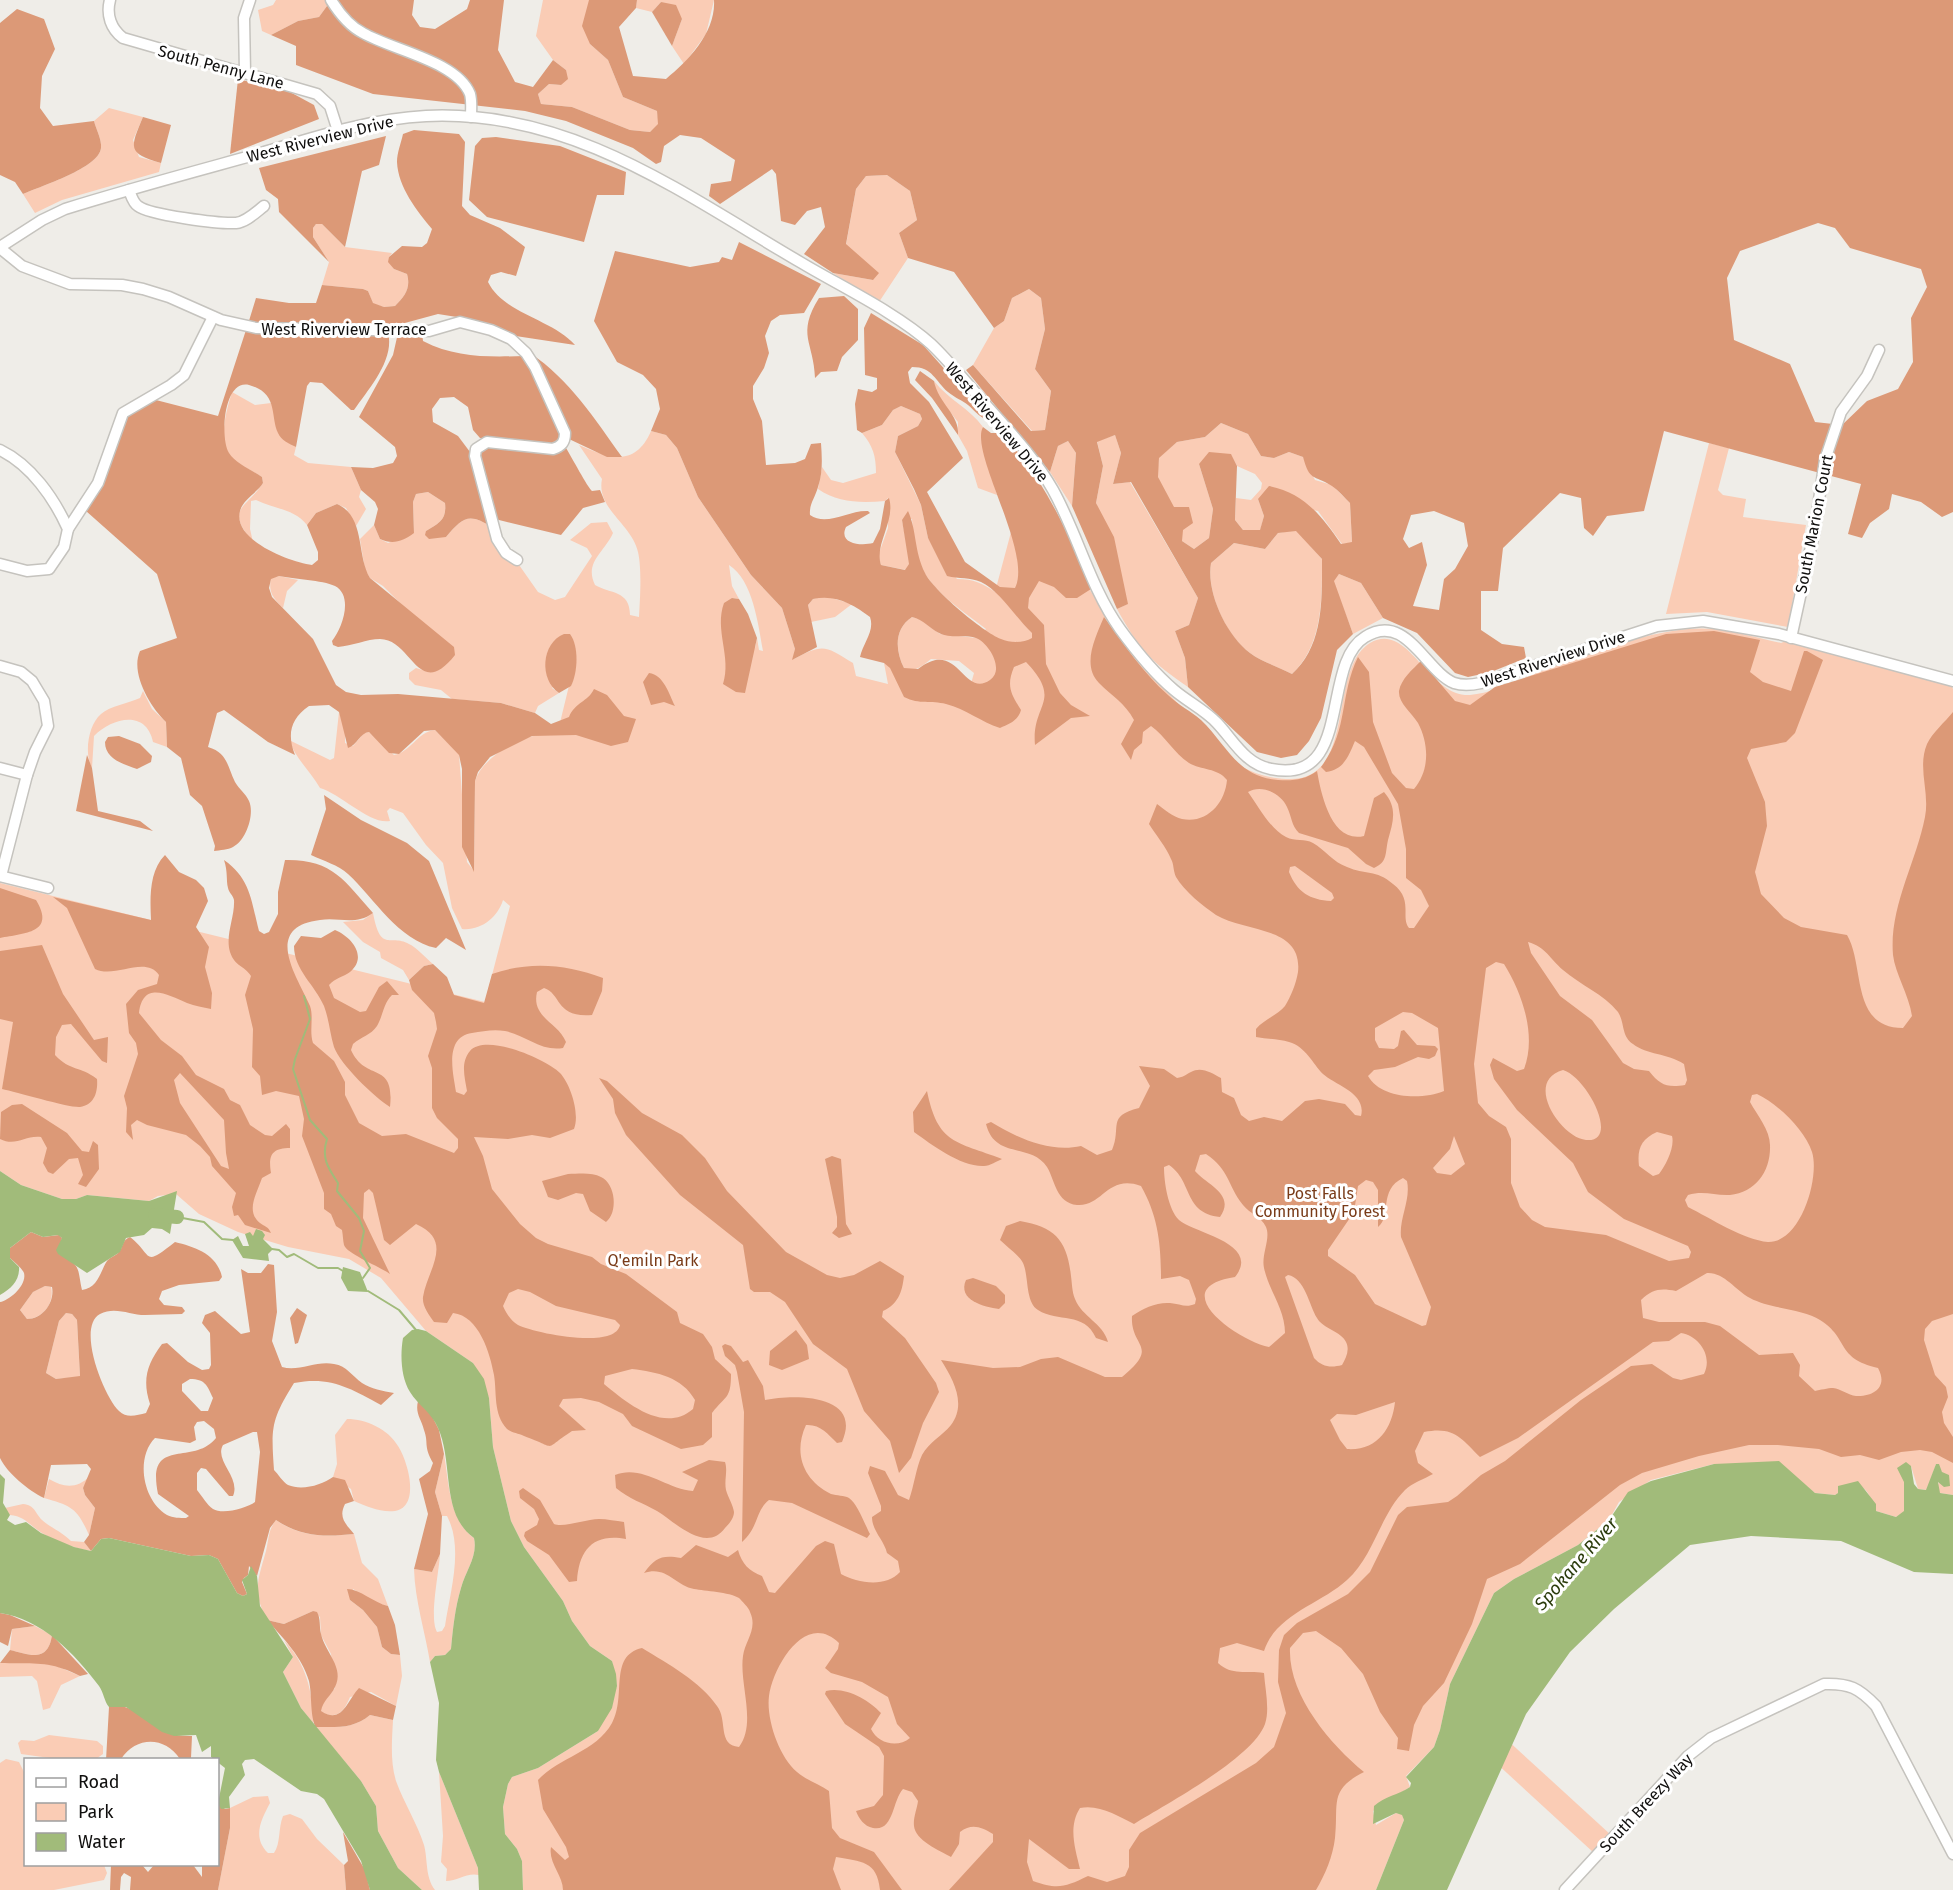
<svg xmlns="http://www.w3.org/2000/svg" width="1953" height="1890" font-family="'Fira Sans',sans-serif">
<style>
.green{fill:#faccb5;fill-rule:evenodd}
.forest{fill:#dc9977;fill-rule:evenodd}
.water{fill:#a1bb7a}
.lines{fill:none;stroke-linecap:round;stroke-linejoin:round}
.stream{stroke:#a1bb7a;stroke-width:2}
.river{stroke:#a1bb7a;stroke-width:14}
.minor-casing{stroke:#c5c3be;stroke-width:13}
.minor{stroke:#fff;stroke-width:10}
.labels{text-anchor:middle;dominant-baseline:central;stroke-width:6;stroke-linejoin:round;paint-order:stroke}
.street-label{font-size:16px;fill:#100f0e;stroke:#fff}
.park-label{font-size:16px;fill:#793b18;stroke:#fff}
.water-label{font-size:18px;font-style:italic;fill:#2b3c0c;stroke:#fff}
</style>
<rect width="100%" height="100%" fill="#efede8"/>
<g class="green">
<polygon points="276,0 325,0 327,6 319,17 298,21 271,35 262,31 258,10 273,5"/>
<polygon points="543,0 589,0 590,44 608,60 623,97 657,111 659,124 650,132 630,130 572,107 541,104 538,94 549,84 561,85 566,70 553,60 536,36"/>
<polygon points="637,0 714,0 706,34 684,64 672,46 682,19 661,2 652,12 636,8"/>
<path d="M109,108L143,117L133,140L139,157L161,163L159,172L62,200L35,213L23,194C41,186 99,168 101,148C102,140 96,129 94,121Z"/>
<polygon points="887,175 910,191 917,220 899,233 908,258 879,302 833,273 873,280 846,245 856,189 866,176"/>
<path d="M316,224H322L345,247L392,253L389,257L394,269L407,274C411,288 405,296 395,306L384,307L373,304L368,291L363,289L322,285L329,262L313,237V228Z"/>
<polygon points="1029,289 1041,298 1045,329 1035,369 1051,391 1045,430 1032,431 973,365 994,328 1004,321 1012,298"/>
<path d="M934,381C949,400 969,408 983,427L981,439L997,495L978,488L967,451L958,435V422L936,394Z"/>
<path d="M232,392L255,405L271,403C282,423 269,434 296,447L294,455L308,463L351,467L361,490L359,497L366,509L356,526L346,508L337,504L316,513L307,525C295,509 274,509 256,500L251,501L250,529L253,542C224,508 246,509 263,483L262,477C253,471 238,465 230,456C217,443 227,408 232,392Z"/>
<path d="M901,406L920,414L922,419L918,426L898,436L895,452L921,505L928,538L957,579C974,579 982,583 995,592L1026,476C1058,532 1086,590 1124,641C1157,686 1200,725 1239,765C1255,774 1268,778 1286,779C1359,783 1326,670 1370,643C1409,620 1427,697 1470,695C1495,693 1523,678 1547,669C1596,652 1662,624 1714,629C1737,632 1759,638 1781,643L1786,641L1951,685L1953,689V1495L1940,1493L1937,1488L1942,1472L1936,1464L1927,1490L1918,1489L1911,1466L1904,1482V1512L1896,1517L1876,1511C1866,1484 1861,1479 1835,1495L1815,1493L1782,1466L1714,1464L1651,1480L1619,1502L1609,1520L1578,1545L1514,1579L1494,1593L1450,1684L1440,1730L1434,1747L1406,1776L1410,1787L1373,1811L1376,1825L1396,1813L1402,1814L1404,1820L1376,1890H523L522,1861L517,1849L505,1834L503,1807L508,1784L512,1777L538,1768L598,1731L617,1686L612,1661L590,1646L572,1621L563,1601L524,1547L511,1521L493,1447L489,1398L473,1363L426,1331L381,1278L349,1259L288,1247L238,1232L199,1214L176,1194L158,1196L149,1201L87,1195L76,1199H62L21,1185L0,1171V883L485,1002L510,906L503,900C498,917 481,931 462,929L452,908L443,863L426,845L403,813L390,808L387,811L390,821C370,825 341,794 320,788C310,771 296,759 289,740L330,760L334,758L339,712L345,729V743L353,746L364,733L369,732L394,755C411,752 417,732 435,730L459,754L467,862L474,871L475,781C481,761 512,740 533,736C540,734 549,735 557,735L575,661L552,688L559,693L538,706L535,713L501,703L452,699L441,690L415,685L409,679V673L416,668L429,672L407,610L383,586L370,578L365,570L360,539L374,525L380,539L388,543L414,532L413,502L416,494L428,492L445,503C447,520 439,523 426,531L446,537C463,517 469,512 493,528L538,592L555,600L565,597L592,556L587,548L570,540L591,523L607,522L613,533C604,553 584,562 595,585C610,594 630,590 630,615L639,617C640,600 642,569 638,552C632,524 596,509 602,479L579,445C609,458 635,468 651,431L666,435L677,448L698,497L751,575L782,608L795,649L794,659C824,643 825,646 853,663L856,676L888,684L884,663L965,705L974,673L959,661L931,659C922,666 915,673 904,668C895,650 894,629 912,617L920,619L940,634L977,638L986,629C959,608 924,587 915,551C913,541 913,530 912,519L902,520L910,563L906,570L881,565L878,556L888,528V498L885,501C861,503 838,503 818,489L822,467L831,480L843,483L876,473C876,456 873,446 862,433L882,425L893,410ZM729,565C753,580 758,624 763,651L759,650L757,638L755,648L732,598L739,599L732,586Z"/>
<path d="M1221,423L1248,434L1261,456L1274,458L1289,452L1303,457L1315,480L1332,485L1350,503L1352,543L1342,544L1318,511L1258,499L1264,516L1260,531L1243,530L1235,520L1236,498L1251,500L1261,489L1262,483L1255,474L1237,466L1231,455L1199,464L1213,509L1209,538L1194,549L1182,541C1183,516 1163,500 1158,477C1156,472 1159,463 1159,457L1177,442L1205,437Z"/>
<path d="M1115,435L1121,453L1113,484L1130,482L1198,598L1189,625L1175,631L1185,658L1188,687C1150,661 1139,649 1117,609L1127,604L1096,503L1103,466L1097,441Z"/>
<polygon points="1068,441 1076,453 1072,506 1050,472 1058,446"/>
<polygon points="1709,443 1729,448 1718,490 1723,495 1746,499 1743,517 1806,525 1788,627 1707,612 1666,614"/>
<path d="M1296,530L1322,559C1322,599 1323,645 1292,674C1279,667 1262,662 1250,653C1226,636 1206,592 1211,563L1234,543L1265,549L1278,533Z"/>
<polygon points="1339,574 1361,583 1383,618 1353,634 1333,581"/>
<path d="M279,576L298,580L287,591L283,608C273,598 268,592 271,578Z"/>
<polygon points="825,596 852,604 835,617 811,622 808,605 813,599"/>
<path d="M143,691L152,709L166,722L167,747L153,742C146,709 112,718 94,736L92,768C84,754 88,725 101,714C110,706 129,703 140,698Z"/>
<path d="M373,913C381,955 390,932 411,945C419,950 426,958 433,964L424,966L409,980L403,970L381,958L380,952L363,942L343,922L363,920Z"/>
<path d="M45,1286L51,1287C55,1302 43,1319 27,1319L20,1310L33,1292Z"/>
<polygon points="66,1313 72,1314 77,1320 80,1377 56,1379 46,1373 59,1321"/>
<path d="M347,1419C366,1419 388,1429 398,1446C408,1461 421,1507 395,1511C381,1513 366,1506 354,1501L351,1489L333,1477L337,1464L335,1435Z"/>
<path d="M444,1454C449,1483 449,1520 474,1538C478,1556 466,1570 461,1588C455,1608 453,1628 451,1649L445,1655L435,1656L430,1662C425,1631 415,1601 414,1569L432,1572L440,1554C439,1573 429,1618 437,1632L442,1631L445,1626C450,1592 464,1548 447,1516H442L435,1492Z"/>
<path d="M90,1476L83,1488L85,1495L95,1508L89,1535C77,1508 72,1506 44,1498L49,1479C64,1488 77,1489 90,1476Z"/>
<path d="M23,1504C35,1505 35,1513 42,1520C49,1527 61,1531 71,1541L84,1542L91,1551C74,1548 56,1542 42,1533C30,1526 25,1516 10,1515L5,1508Z"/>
<path d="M276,1520C300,1537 325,1537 354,1534L362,1563L378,1579L388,1606L375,1603L353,1589L350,1600L363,1610L377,1627L382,1647L391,1654L400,1655L402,1676L396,1706L371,1692L350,1697C344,1712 336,1721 320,1711L322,1704L335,1688L331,1654L321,1635L320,1617L313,1611L284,1624L267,1620C252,1591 258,1580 266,1551C269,1539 268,1530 276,1520Z"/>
<path d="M35,1626L52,1635C48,1663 30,1655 10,1650L12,1629Z"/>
<path d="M284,1640C306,1664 313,1691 313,1723L301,1708L283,1672L293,1657Z"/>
<polygon points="28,1661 52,1664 80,1676 61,1685 50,1708 43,1710 37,1681 32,1676 0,1677 0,1663"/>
<path d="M370,1715L393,1720C392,1740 390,1761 396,1781C404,1803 417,1823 424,1845C428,1860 425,1877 435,1890H422L398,1868L378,1831L376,1806L361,1781L316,1727C337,1727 353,1729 370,1715Z"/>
<polygon points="49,1735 97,1741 103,1746 103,1754 96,1759 57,1759 21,1754 18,1743 21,1740 34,1741"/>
<polygon points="1505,1738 1611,1835 1594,1853 1495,1762"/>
<polygon points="6,1759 19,1762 25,1774 26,1864 104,1865 107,1873 104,1880 54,1890 0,1890 0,1763"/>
<path d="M439,1772L478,1868L479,1875C467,1872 458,1881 446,1881L447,1869L441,1862L443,1836Z"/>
<path d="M268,1796L270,1803C261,1820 252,1837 268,1853H274C281,1843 278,1828 283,1816L290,1814L302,1819L317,1839L344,1865L346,1890H218L230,1828V1808L253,1797Z"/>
</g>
<g class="forest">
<path d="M325,0H414L412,15L420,27L435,29L467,9L470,0H504L498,50L515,82L533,87L553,60L566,70L568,79L561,85L549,84L538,94L541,104L572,107L630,130L650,132L658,124L657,111L623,97L608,60L590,44L582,26L589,0H637L636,8L619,27L633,76L666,79C689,60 716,32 714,0H1953V512L1942,517L1921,502L1892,494L1889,509L1870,523L1862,538L1848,534L1861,484L1664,431L1644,511L1607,516L1593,536L1584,528L1581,498L1560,493L1503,548L1498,591H1481V630L1502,644L1524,647L1526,658L1491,672L1468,677L1455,673L1417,633L1383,618L1361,583L1339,574L1334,581L1353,634L1337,650L1321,718L1309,741L1297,755L1281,758L1257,752L1188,687L1185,658L1175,631L1189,625L1198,598L1131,482L1113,484L1121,453L1115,435L1097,442L1103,466L1096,503L1114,537L1128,604L1117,609L1072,506L1076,453L1068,441L1058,446L1050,472L966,370L973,365L1031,431L1045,430L1051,391L1035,369L1045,329L1041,298L1029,289L1012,298L1004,321L994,328L954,272L908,258L899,233L917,220L910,191L887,175L866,176L856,189L846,244L879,273L873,280L833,273L804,254L825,227L821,207L807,211L795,225L781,221L776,174L772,169L720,204L709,196L711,184L731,181L735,160L701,138L680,135L664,146L661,162L656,164L633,148L566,121L525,111L373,94L296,65V46L271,35L298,21L319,17L327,6ZM1818,223L1835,228L1850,248L1921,269L1927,287L1911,318L1913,362L1898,389L1867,401L1842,425L1815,422L1790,364L1734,340L1727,278L1740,251ZM1221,423L1248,434L1261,456L1274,458L1289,452L1303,457C1310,482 1313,474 1332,486C1338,490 1344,497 1350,503L1352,542L1341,544C1322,516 1304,493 1269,486L1258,499L1264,516L1260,530H1243L1235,520L1237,466L1231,454L1209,452L1199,464L1213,509L1209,538L1194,549L1182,541L1183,530L1193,523L1189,507H1174L1158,477L1159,458L1177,442L1205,437ZM1434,511L1464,523L1468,546L1455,569L1444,579L1439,610L1413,606L1427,565L1422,542L1409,548L1403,539L1411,515ZM1296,531L1322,559C1322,599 1324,645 1292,674C1279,667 1262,662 1250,653C1226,635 1206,592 1211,563L1234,543L1265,549L1278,533Z"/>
<polygon points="661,2 676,5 682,19 672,46 652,12"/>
<path d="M17,9L44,19L55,49L42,76L40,108L53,126L94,121C96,129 102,140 101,148C99,168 41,186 23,194L15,182L0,175V23Z"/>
<polygon points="238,79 290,92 314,105 319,119 230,154"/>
<path d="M143,117L171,125L161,163C127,153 130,148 143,117Z"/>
<path d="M414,130L459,134L465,142L462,206L470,215L500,228L525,247L516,276L501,272L491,275L488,282C504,314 552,319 575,345L509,335L463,318L438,314L390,327L248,324L256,298L289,303H316L322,285L363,289L368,291L373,303L384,307L395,306C405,296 411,288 407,274L394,269L388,262L389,257L402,246L422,247L427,243L432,229C417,211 398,187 397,162C397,153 401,143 403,134Z"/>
<polygon points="386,136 379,165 362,171 345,247 322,224 316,224 313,228 313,237 329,262 279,212 278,199 266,190 259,168"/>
<polygon points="496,137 560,146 626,172 624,195 597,195 584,242 487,217 469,200 475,146 482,138"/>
<path d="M739,242L821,284L804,313L780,315L771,321L765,336L769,353L764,368L753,386V399L762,421L766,465L795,463L805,459L811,444L821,443C822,458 823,472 818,487C815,498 809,504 810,515C827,527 848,510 868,511L870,513L846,527C838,544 861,546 873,543L880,529L885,501L889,498C896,521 874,544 881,565L905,570L909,564L902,520L908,511C917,531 914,551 925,573C933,590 983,632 1001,639C1010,643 1024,643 1032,638V633C1016,618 1000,591 981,582C970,577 959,579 947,576L928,538L921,505L914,489L895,452L898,436L918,426L922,419L920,414L901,406L893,410L882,425L862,433L857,430L855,404L858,389L872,392L877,389V378L865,375L864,328L871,313L923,345L991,421C982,420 975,411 968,405C962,400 955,398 948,392C935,381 933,367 912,367L908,372L910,383L929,402L963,458L927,492L965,562L1000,587L1015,588C1033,553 969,452 983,427L991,433H1002C1047,484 1066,528 1091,589L1077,598H1066L1054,587L1039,581L1029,598L1028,608L1044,625L1046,664L1060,693L1071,705L1090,716L1071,718L1035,745C1031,703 1064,702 1026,662L1014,667C1006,686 1011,694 1021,710C1018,721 1009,724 1000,728C981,722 966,709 946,704C931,700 920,705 904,697L890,668L884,663L860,657C863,643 875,631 870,617C853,604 835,594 813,599L808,605L817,647L792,660L795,649L782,608L751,575L698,497L677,448L666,435L651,431L660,409L656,389L643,375L617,362L594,321L615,251L690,267L719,262L722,257L732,260ZM912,617C924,620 929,628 939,633C950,639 965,634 976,638C989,643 1005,670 990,680C963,699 958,637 918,669L904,668C895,650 894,629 912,617Z"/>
<path d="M844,296L858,309V340L842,357L837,371L821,372L815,378C814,342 796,335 819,298Z"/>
<path d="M246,330L388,332C395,360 369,388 354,410H351L322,383L310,382L307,386L296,447C289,444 281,440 278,433C270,417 279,393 249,385C223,379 220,439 229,453C235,463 252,470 262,477L263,483C257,493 243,499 240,511C232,540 290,562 312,565L318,560V552L307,525L316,513L337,504C366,517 356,555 370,578L454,647L455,655C418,702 412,639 380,639C367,639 352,646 338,647L333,645L332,641C342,629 354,596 335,586C322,580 294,579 279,576L271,579L269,588L272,597L313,639L336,685L346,692L361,695L398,694L501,703L535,713L551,724L569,717C575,702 588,702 594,689L607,695L624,716L636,719L628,742L611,746L576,735L532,736L490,757L478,772L475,781L474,872L462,847V769L459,755L435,730L424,731L399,754L389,753L369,732C360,733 357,745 348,748L339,712L329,705L309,706C290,719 287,735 295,755L268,742L224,710L217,713L208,747C228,753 227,766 235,782C239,789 246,794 249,801C255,814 246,841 233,847C228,850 220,850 214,851L215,846L202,806L190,795L181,758L167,747L166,722C150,707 130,673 140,651L177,638L157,574L86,511L102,483L126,414L152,399L218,416Z"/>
<path d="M398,333H422L423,341C456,358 488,357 525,356L533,367L562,440L552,445L480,438L473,430L468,407L454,397L440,398L432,409L433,422L458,436L473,456L493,528C469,512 463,517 446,537L429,539L425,535L426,531C439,523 447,520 445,503L428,492L416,494L413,502L414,533C403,541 393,545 380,539L374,525L378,509L375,502L361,490L351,467L373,468L393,463L397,456L395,447L359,417L393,355Z"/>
<path d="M530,353C570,380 594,418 622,457H607L569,439Z"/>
<path d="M920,371L934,381C938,403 960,415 958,435L932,398L915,380Z"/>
<path d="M480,446L553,451L566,448C571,456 588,488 592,491L600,490L605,502L583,508L561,535L495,519L478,450Z"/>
<path d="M732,598L739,599L748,614L757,638L745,693L736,692L723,684C732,657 714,630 724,603Z"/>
<path d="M1104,617C1124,644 1143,673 1168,695C1178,705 1191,711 1201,720C1227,745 1237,777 1278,780C1293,781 1304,780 1317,771C1321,793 1331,844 1364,836L1374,798L1384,792C1398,808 1393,822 1388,840C1385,853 1388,862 1374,868L1366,864L1348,848L1299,833C1291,825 1292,817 1287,807C1281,793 1261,784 1248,792C1258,806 1271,830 1286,837C1295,842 1305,838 1313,843C1325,850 1333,862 1347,867C1365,875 1376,869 1393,884C1414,900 1400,917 1409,928H1414L1429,906L1421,890L1406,878V849L1398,804L1364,747L1355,741C1349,755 1344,770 1326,772L1321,767C1349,730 1339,696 1358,657L1369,672L1373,722L1392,773L1406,788L1414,789C1430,770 1429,744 1418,723C1412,713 1398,703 1399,691C1401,679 1413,669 1421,661L1455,701L1470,705L1495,687L1666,634L1714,631L1760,640L1750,672L1763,682L1791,691L1804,651H1807L1823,660L1795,733L1786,742L1751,749L1747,758L1765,802L1767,826L1755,872L1761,894L1784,918L1801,927L1847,935C1865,965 1850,1028 1903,1028L1912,1016C1909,995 1895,973 1893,955C1889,907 1916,863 1925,817C1930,792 1917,768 1927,744C1932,733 1945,722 1953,712V1314L1932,1321L1925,1329L1924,1340L1935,1375L1946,1387L1948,1397L1942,1412L1944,1423L1953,1437V1463L1932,1452L1920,1450L1901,1452L1879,1460L1860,1455L1841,1457L1819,1449L1778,1445H1749L1699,1456L1642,1473L1620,1485L1520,1564L1487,1579L1472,1624L1444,1683L1423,1706L1414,1725L1409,1751L1397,1749L1398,1738L1380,1712L1363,1674L1341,1648L1316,1631L1303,1633L1290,1648C1288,1695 1330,1744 1364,1772C1328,1790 1339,1804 1335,1838C1333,1856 1325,1875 1316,1890H949L993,1842V1834C981,1827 972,1823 960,1832L959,1844L951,1857C940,1851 915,1840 914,1826C913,1818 917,1809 918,1801L912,1792L903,1789C892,1801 894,1832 873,1828C864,1826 859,1819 856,1811L874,1806L883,1795L884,1756L879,1747L845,1724L825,1694L826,1691C845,1686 869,1700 881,1713L871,1729C878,1744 898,1748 910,1738L897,1724L888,1697L862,1682L831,1673L825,1668L838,1649L839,1643C806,1610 773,1666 769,1696C766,1719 779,1757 797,1772C806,1780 819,1784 829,1791L832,1828L840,1838L874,1852L902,1890H880C877,1860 861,1862 836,1857L833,1869L841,1890H563C563,1875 548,1863 551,1847L565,1860L569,1857L566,1847L543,1809L538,1780C559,1757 596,1752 612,1723C627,1696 608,1656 642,1648C668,1664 700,1681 717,1706C728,1720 717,1745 739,1747C757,1723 739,1684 743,1656C745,1641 758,1629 750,1612C749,1608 742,1601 739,1598C729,1592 705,1591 694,1589C675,1585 666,1565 644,1573C656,1557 662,1555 681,1558L696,1545L728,1557L738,1550C742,1564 749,1571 762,1576L769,1592L775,1593L816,1546L825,1541L834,1544L841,1574C857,1583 886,1588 900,1572L898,1561L887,1553C884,1540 872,1531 872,1517L881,1511V1506L868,1473L870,1466L885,1471L898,1495L909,1500C914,1486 916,1468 922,1455C929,1442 942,1436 951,1425C967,1404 953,1379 941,1360L993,1368L1020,1367L1041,1359L1058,1357L1105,1377H1122C1161,1345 1130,1348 1132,1316C1143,1308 1157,1302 1170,1303C1180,1304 1186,1308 1195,1304L1196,1299L1189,1280L1180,1276L1161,1279C1161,1244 1158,1216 1141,1186C1107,1174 1103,1207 1077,1205C1056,1203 1055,1180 1047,1167C1031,1142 995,1160 986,1124L991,1122C1017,1138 1050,1153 1081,1146L1097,1155L1112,1150C1122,1127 1106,1116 1139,1108L1150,1086L1139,1066L1164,1069L1177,1078C1184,1077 1185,1075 1191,1072C1201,1066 1212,1073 1221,1078L1222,1092L1234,1098L1241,1115L1249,1121L1264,1117L1282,1121L1305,1101L1319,1099L1345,1104L1355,1115L1361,1116C1367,1093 1335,1085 1323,1074C1312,1063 1306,1047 1289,1042C1279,1039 1267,1039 1256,1037V1029C1264,1019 1278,1015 1285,1006C1291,996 1296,984 1298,972C1303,926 1244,932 1216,915C1203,906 1184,891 1176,877C1173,871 1174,864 1171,859C1166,847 1156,835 1149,824L1157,804C1164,809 1173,817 1182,819C1207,824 1225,803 1227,780C1218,768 1201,770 1189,763C1174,753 1165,736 1151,726L1143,732L1142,743L1134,750L1131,760L1121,744L1134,720C1125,703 1112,696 1099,683C1081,665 1096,636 1104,617ZM1295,866L1332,893L1334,898L1331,901C1310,900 1297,892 1289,872L1290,867ZM1528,942C1546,947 1550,959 1563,970C1580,985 1604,994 1618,1012C1625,1023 1621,1036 1633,1044C1647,1055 1667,1053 1684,1064L1687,1080L1685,1085C1667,1088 1660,1085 1649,1071L1634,1069L1623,1063L1592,1020L1560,996L1531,953ZM1496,962L1504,964C1522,993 1537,1035 1524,1069L1517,1071L1493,1058L1490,1065L1494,1079L1517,1110L1573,1163L1588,1192L1624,1219L1688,1246L1691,1252L1689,1258L1669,1261L1606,1235L1545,1227L1532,1220L1520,1207L1511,1183V1139L1506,1127L1489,1116L1478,1103L1474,1064L1486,968ZM1403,1012L1412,1013L1438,1028L1444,1091C1422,1100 1381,1099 1368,1076L1374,1070L1395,1067L1418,1057L1429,1059L1435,1056L1438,1049L1435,1046L1417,1045L1404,1030L1401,1031L1398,1046L1394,1049L1379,1048L1375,1040V1028ZM1563,1070C1587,1077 1621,1143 1586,1140C1561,1138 1523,1081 1563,1070ZM1757,1094C1778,1104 1805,1130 1812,1152C1820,1177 1801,1243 1768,1242C1744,1240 1710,1218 1688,1207L1685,1200L1688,1195C1704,1190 1715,1196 1730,1195C1756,1192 1771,1171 1770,1145C1770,1130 1757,1115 1750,1102L1752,1095ZM1657,1132L1672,1136C1675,1147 1666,1165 1659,1174L1653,1176L1639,1166C1637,1149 1641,1139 1657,1132ZM1454,1136L1465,1164L1451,1175L1437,1173L1433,1168L1450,1149ZM1206,1154C1230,1170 1227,1185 1243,1205C1250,1214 1261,1216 1266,1227C1271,1239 1261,1254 1264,1268C1269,1291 1285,1309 1285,1333L1269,1347C1238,1341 1163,1288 1235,1277C1262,1243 1193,1233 1179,1220C1168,1209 1164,1182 1164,1167L1169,1165C1193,1181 1183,1213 1220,1217C1236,1194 1207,1185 1195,1171L1200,1155ZM1403,1178L1407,1181C1411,1200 1399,1218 1401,1237L1431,1307L1426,1325L1422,1326L1375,1304L1355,1275L1328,1256V1250L1354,1212L1358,1186L1366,1180L1373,1182L1378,1190V1227C1392,1216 1378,1190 1403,1178ZM1707,1273C1724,1272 1735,1290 1750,1298C1770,1309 1804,1309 1820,1320C1850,1339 1835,1358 1878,1368C1888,1386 1875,1397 1856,1396C1848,1395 1841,1389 1833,1388C1828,1388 1820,1390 1815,1391L1799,1376L1800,1365L1793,1353L1759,1355L1720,1326L1705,1322H1659L1643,1318L1641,1300C1653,1289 1660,1288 1676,1291ZM1288,1275C1305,1278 1309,1305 1317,1318C1323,1329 1341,1331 1346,1342C1350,1350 1346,1358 1342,1365C1331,1368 1322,1367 1314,1358L1285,1277ZM1681,1333C1699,1336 1713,1356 1704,1374L1681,1380L1673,1378L1652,1364L1631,1366L1581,1400L1505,1461L1481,1475L1457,1496L1448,1502L1407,1507L1398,1515L1370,1572L1348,1594L1297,1623L1284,1635L1279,1650L1278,1682L1286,1713L1274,1747L1256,1763L1140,1833L1129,1850V1867L1125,1876L1107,1882L1088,1876C1065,1887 1058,1890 1033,1881L1027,1862L1029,1839L1069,1869H1080C1075,1848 1068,1827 1080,1808C1099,1804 1118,1816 1134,1824C1166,1804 1253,1758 1265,1724C1270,1709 1265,1689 1264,1673C1246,1670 1232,1676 1218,1663L1220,1648L1237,1643L1264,1651C1276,1614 1321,1604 1347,1580C1374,1556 1380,1515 1405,1490C1412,1483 1424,1479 1433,1474L1418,1463L1415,1451L1424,1432C1454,1426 1461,1438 1480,1457L1518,1438L1653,1342L1669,1341ZM1395,1402C1392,1429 1377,1451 1347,1449L1340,1440L1330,1420L1337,1414L1356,1415Z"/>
<path d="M564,634H570C579,646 578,672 571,686L559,693C539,680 541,643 564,634Z"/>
<path d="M649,673C664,675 669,694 675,706L664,702L651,705L643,682Z"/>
<path d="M119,736L140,744L152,756L151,762L137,769C123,764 105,759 105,742L108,737Z"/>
<polygon points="87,755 92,768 98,811 140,821 153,831 76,811"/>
<path d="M324,795L361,820L407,843L429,861L466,950L446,938L436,948C398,940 375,899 348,874C338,865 324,861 311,855L326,809Z"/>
<path d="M165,855L179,872L196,880L204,888L208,901L196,927L209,947L205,967L212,993L211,1009C203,1007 195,1006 187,1003C168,995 143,980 139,1013L161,1040L182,1056L196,1075L224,1089L230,1100L240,1105L250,1125L265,1135L272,1136L286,1124L290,1129V1148C272,1148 268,1155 271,1173L262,1178C257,1193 245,1211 260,1223C265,1227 268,1226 271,1233L245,1225L238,1215L234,1216L232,1207L236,1193L212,1166L210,1157L200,1146L186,1135L147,1125L137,1120L131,1125L133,1140L126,1132L127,1108L124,1096L138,1054L136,1043L129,1033L126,1004L138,990L157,984L159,975C145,955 115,979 95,969L67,908L53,897L151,920C150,898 149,871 165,855ZM180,1073L224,1120L226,1153L229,1169L221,1166L180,1103L174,1080Z"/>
<path d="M224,860C251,879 251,901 259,931L264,934L269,932L278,914V892L285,860C332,859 344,880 373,913C355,926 340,917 320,920C261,927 298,978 310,1006C314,1017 309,1031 313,1043L334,1061L345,1082V1095L359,1123L382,1136L406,1134L454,1153L458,1148V1139L437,1118L432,1108V1068L428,1056L437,1029L436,1022L434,1013L412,990L409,980L424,966L433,964L447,977L454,995L484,1003L492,974C529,961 566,964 603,978L602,991L592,1015C555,1018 562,994 544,988L537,992C531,1018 558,1022 566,1042L563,1048C542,1052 525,1035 505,1031C494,1029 483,1031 472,1033C444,1037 453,1073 456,1092L464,1095L467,1091C465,1078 460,1063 470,1051C486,1033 546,1059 560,1073C571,1085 580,1114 574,1129L550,1138L532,1135L508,1139L474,1137L483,1156L492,1189L520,1224L536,1238L548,1244L592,1257L601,1264L626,1274L677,1312L680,1323L703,1334L712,1347L715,1359L731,1374C731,1399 726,1395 712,1413V1437L703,1445L681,1449L632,1426L623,1414L599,1402L581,1398L563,1399L559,1406L586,1430L572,1431C541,1451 560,1449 524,1436C518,1433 512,1433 507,1429C493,1414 497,1393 494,1375C490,1353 479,1316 453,1313L447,1323L434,1322C429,1315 422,1306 423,1297C427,1270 455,1241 416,1224L390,1245L384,1240L373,1193L369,1189L364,1193L363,1218L390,1274C379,1266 347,1254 344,1245C343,1241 343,1235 342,1230L336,1226L331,1214L324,1209V1193L302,1136L304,1119L299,1096L276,1091L262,1095L260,1076L252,1067L253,1029L245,995L251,976C244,965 235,967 230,952C225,935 235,917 234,900C233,895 229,893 228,888C226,880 228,872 224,860ZM518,1289L530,1292L556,1306L615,1320L620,1325C615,1350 534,1333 518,1325C511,1321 506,1313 503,1306L509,1293ZM632,1369C657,1372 682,1377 695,1400L693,1409C664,1434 627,1403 604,1384L605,1376Z"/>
<path d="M0,888L36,900C56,933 25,933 0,938Z"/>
<path d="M335,930C352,937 368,957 350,972C343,977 335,978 329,985L334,998L360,1012L366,1011L379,987L387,981L399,995H392C383,1004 383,1016 377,1026C371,1035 361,1037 353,1044L351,1050C366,1083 395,1060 390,1107C374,1097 340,1064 334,1047C330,1034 329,1019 324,1006C315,985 294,970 294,946L301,936L321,938Z"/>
<path d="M42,945L63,994L94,1040L108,1037L107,1063L102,1061L71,1024L62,1025L56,1037L55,1055C71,1072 79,1065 97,1079C98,1091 95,1105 80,1107C70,1108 16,1092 2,1089L13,1022L0,1019V951Z"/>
<path d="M599,1078L607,1081L642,1113L682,1135L705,1158L727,1191L786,1252L827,1275L840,1278L854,1275L880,1261L904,1276C902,1293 898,1304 883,1311L882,1317L905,1338L936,1383L939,1392L923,1423L911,1458L899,1473L890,1441L864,1411L847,1369L813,1344L785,1302L770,1292H754L750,1289L743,1245L680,1195L626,1135L615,1113L613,1099Z"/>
<path d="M927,1091C938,1145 956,1141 1002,1159C997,1161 990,1166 984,1166C961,1167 932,1145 914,1132L913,1112Z"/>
<path d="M22,1104L67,1133L82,1151L89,1152L93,1141L98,1145L99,1169L86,1187L78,1184L83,1175L78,1158L69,1159L53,1174L48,1172L43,1163L47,1148L41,1137C25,1135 16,1147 0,1139L1,1112L12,1105Z"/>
<polygon points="832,1156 841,1159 846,1224 852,1234 839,1238 832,1233 837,1227 837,1217 825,1159"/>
<path d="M568,1174C578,1174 592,1172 601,1177C616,1184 618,1213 606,1222L590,1211L583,1194L576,1193L558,1200L548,1197L542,1181Z"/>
<path d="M1020,1221C1055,1227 1067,1240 1071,1276C1072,1283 1072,1292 1075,1299C1082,1317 1103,1323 1108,1342L1096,1338C1084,1311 1058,1323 1038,1310C1025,1302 1029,1276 1023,1263C1019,1255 1007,1247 1000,1240L1006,1226Z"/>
<path d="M31,1232L43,1237L59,1235L62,1238L59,1254C82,1266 77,1268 82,1290C98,1288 100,1272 107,1261C110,1257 116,1256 119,1252C124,1246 121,1241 130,1237C154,1256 142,1268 175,1242C195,1247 217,1254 222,1277L219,1281L179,1285L162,1291L159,1299L164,1305L182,1307L185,1311L182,1314C170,1314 157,1315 145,1315C130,1315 115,1306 100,1314C76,1327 104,1397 119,1411C127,1419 137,1415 146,1413L150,1404C142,1380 147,1364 162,1344L167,1343L188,1362L202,1370L209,1369L211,1365L210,1333L202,1323L205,1315L215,1311L241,1334L250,1332L241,1269L248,1273H261L268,1264L274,1265L277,1312L272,1341L282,1367C299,1372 317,1360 334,1364C347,1366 352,1376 362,1383C371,1389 383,1391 394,1393L381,1405C350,1388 330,1376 294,1383C271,1420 271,1427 274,1470C278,1474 283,1482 288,1485C302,1491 322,1485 333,1477L345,1480L354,1501L345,1504C338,1518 346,1524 354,1534C325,1537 301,1537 276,1520L270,1528L257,1576L249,1566L248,1575L244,1578L242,1582L247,1594L243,1596L237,1593L218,1559L209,1555L191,1556L109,1538L101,1539L91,1551L84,1542L89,1535L95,1508L85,1495L83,1488L91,1469L87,1464L51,1465L44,1498C28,1490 8,1474 0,1458V1302C10,1300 27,1285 24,1273C22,1268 14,1262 10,1258V1248ZM45,1286L52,1287C55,1302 43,1319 27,1319L20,1310L33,1292ZM66,1313L72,1314L77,1320L80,1376L56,1379L46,1373L59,1321ZM190,1379C205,1379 207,1385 213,1398L208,1411H201L182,1391V1384ZM204,1421L214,1429L216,1438C193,1467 146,1435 158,1494L189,1516L186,1518C180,1518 173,1518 167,1515C143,1501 135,1458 155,1438L190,1443L196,1440L194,1427L197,1422ZM253,1432H257L260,1452L255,1502C247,1508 223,1515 213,1509C207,1505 202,1496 197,1490V1473L201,1468L206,1469L229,1496H233C241,1477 214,1461 223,1445Z"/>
<path d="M973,1278L996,1286L1005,1295V1303L999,1309C984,1307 957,1300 966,1280Z"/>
<polygon points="297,1308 307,1315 298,1343 295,1344 290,1318"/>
<polygon points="796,1330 807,1345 809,1359 782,1370 769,1365 770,1351"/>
<path d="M725,1344L731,1346L743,1362L748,1360L763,1386L765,1400C795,1394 863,1394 842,1442L837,1443C828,1434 820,1424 806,1425C793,1453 803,1480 831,1494C837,1496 844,1495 849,1498C857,1503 865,1525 870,1534L867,1538L792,1503L769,1500C755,1511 759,1527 742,1542L744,1412L737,1372L735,1365L725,1356L722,1346Z"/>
<path d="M418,1401L432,1416L439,1430L444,1454L435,1492L442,1516L440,1554L432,1572L414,1569L428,1514L419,1479L430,1471L433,1463C423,1445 429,1444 424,1430C421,1418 415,1414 418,1401Z"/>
<path d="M709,1460L725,1462C728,1471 724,1480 726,1490C728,1497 733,1505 734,1512C734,1518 729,1524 725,1528C706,1554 675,1522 657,1511C643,1503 629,1499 616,1488L615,1475C642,1464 666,1489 693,1491L698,1480L682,1472Z"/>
<path d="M523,1488L540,1500L554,1524C564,1528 586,1519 599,1519C607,1519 616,1521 624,1522L626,1539C593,1533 579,1550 577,1581L569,1582L549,1555L527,1541L524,1536L525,1532L537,1525L539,1519L534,1509L520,1498L519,1491Z"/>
<path d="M347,1589C360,1589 374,1603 388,1606L395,1625L400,1655L391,1654L382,1647L377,1627L363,1610L350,1600Z"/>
<path d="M313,1611L317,1612C321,1619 319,1626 321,1634C325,1652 345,1668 335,1687C331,1696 323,1700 321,1711C342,1725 347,1701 359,1688L396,1706L393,1720L370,1715C353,1729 337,1727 316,1727C310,1720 312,1693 309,1681C302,1657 284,1639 267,1620L284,1624Z"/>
<polygon points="0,1613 10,1615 35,1626 12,1629 8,1646 0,1642"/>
<path d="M52,1635L88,1674L80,1676C49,1660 33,1664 0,1663L10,1650C30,1655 48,1663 52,1635Z"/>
<path d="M118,1705C150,1712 150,1737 192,1736L191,1758L180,1759C165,1736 136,1736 121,1759L106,1760L109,1707Z"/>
<polygon points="218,1803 225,1809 230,1808 230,1828 218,1890 130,1890 131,1877 124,1873 121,1877 120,1890 110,1890 111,1865 142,1865 148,1872 154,1865 193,1865 202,1877 202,1865 218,1864"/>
<polygon points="343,1832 365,1870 370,1890 346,1890 344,1865 348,1861"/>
</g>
<g class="water">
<path d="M0,1171L21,1185L62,1199H76L87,1195L149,1201L177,1191L170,1234L162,1229L152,1228L144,1235L126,1238L120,1252L87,1273L58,1254L56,1250L62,1238L58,1235L43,1237L31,1232L10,1248V1258L19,1267C20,1280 11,1289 0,1295Z"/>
<polygon points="256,1229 262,1231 265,1235 263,1239 273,1249 268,1254 269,1261 243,1258 232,1240 238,1236 243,1246 249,1246 245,1234 250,1232 253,1236"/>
<polygon points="343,1267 360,1272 368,1292 348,1291 341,1278"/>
<path d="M418,1329L426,1331L473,1363L484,1379L489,1398L493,1447L511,1521L524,1547L563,1601L572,1621L590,1646L612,1661L616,1674L617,1686L612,1708L598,1731L538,1768L512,1777L508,1784L503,1807L505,1834L517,1849L522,1861L523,1890H479L478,1868L439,1772L436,1760L439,1703L430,1662L435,1656L445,1655L451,1649C453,1628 455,1608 461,1588C466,1570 478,1556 474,1538C440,1514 454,1463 438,1428C432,1413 418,1405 410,1392C401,1378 400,1355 403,1338L412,1330Z"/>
<path d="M1779,1461L1815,1493L1835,1495L1838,1493V1486L1858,1481L1876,1504V1511L1896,1517L1904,1511V1482L1897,1468L1906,1462L1911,1466L1914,1484L1918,1489L1926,1490L1936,1464H1939L1942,1472L1949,1475L1950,1486L1944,1487L1938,1482L1940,1493L1953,1495V1574L1914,1572L1841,1541L1751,1536L1690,1545L1614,1609L1570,1652L1526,1714L1447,1890H1376L1404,1820L1402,1815L1396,1813L1373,1824L1374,1806C1385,1796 1398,1795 1410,1787L1411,1783L1406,1777L1434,1747L1440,1730L1450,1684L1494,1593L1514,1579L1578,1545L1609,1520L1628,1492L1651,1481L1714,1464Z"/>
<path d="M0,1474L5,1479L3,1503L10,1515L7,1520L15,1525L26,1522L41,1533L74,1547L91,1551L101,1539L109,1538L191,1556L209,1555L218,1559L237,1593L243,1596L247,1594L242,1580L248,1575L251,1566L257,1576L260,1606L293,1657L283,1672L301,1708L361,1781L376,1806L378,1831L398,1868L422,1890H370L361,1861L324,1799L317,1794L301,1791L254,1759L245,1760L242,1764L245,1775L229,1797L230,1808L221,1809L218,1803L225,1768L211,1757V1746L202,1752L196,1735L174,1736L162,1732L126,1707H109C104,1701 104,1693 99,1686C75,1654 42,1619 0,1613Z"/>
</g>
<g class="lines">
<g class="stream">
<path d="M304,996L310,1019L295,1059L293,1069L310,1120L327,1139C321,1158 328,1168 338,1183L337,1191L359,1218L364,1231L360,1251L370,1268L363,1278"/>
<polyline points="177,1217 204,1222 222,1239 233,1240"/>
<polyline points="272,1249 279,1250 287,1257 294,1254 318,1268 338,1268 343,1271"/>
<polyline points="368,1291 399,1310 416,1330"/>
</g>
<polyline class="river" points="155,1215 177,1217"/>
<defs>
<g id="minor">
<path d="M110,0C106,15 111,29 123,38L317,94L330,106L338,131"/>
<path d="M331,0C339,13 349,26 363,33C392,50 457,61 470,94C472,101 471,110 471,117"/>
<polyline points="245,73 244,18 250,0"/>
<path d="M129,190C131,195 133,203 138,206C149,215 220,224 236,223C246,222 255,213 264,206"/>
<path d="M0,247L42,220L65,209C129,189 193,172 258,154C312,138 368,119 426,116C570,109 682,193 800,262C840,286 897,313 931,344C948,360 964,380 980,398C1005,427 1034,456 1053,490C1078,535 1090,587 1120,629C1136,651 1154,673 1174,690C1188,702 1205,710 1217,723C1234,741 1245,764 1271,769C1354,786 1320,664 1365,637C1406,611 1425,671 1454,683C1463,686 1472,685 1481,683L1657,626L1703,621L1779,634L1953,681"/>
<path d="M0,248L22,266L70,284L122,285L143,289L169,297L221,320L256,328L429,331L460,322L491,330L511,339L526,353L535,367L565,433C565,442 562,446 553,449L487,442L476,449L475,456L497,539L506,553L517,560"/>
<path d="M0,450C31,465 54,498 68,529L64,547L49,569L27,571L0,564"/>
<polyline points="68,529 98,483 123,413 171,385 184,375 213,317"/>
<polyline points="1791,638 1814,533 1825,460 1841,412 1867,376 1879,350"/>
<polyline points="0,666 21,672 32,681 44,701 48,726 35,752 27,775 1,876"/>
<polyline points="0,768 27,775"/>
<polyline points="0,876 48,888"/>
<path d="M1565,1890L1688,1756L1711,1738L1824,1684C1849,1683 1859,1688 1876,1706L1953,1854"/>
</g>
</defs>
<use href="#minor" class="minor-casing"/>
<use href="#minor" class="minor"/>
</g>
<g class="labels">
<g class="street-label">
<text transform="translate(221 67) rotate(15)">South Penny Lane</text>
<text transform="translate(320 139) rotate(-14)">West Riverview Drive</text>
<text x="344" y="329">West Riverview Terrace</text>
<text transform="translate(997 422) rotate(50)">West Riverview Drive</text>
<text transform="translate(1814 524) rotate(-79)">South Marion Court</text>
<text transform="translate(1553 659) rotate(-18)">West Riverview Drive</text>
<text transform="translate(1646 1803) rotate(-47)">South Breezy Way</text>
</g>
<g class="park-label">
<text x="1320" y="1193">Post Falls<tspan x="1320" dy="18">Community Forest</tspan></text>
<text x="653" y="1260">Q'emiln Park</text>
</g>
<g class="water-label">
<text transform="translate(1576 1564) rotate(-49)">Spokane River</text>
</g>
</g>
<rect x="24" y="1758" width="195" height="108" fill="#ffffff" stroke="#9f9f9f" stroke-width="1.5"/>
<rect x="36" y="1778" width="30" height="9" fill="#ffffff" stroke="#9f9f9f" stroke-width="1.5"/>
<text x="78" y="1788" font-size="18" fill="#100f0e">Road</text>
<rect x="36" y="1803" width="30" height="18" fill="#faccb5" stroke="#9f9f9f" stroke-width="1.5"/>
<text x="78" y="1818" font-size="18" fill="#100f0e">Park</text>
<rect x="36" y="1833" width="30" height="18" fill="#a1bb7a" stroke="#9f9f9f" stroke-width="1.5"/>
<text x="78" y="1848" font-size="18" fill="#100f0e">Water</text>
</svg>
